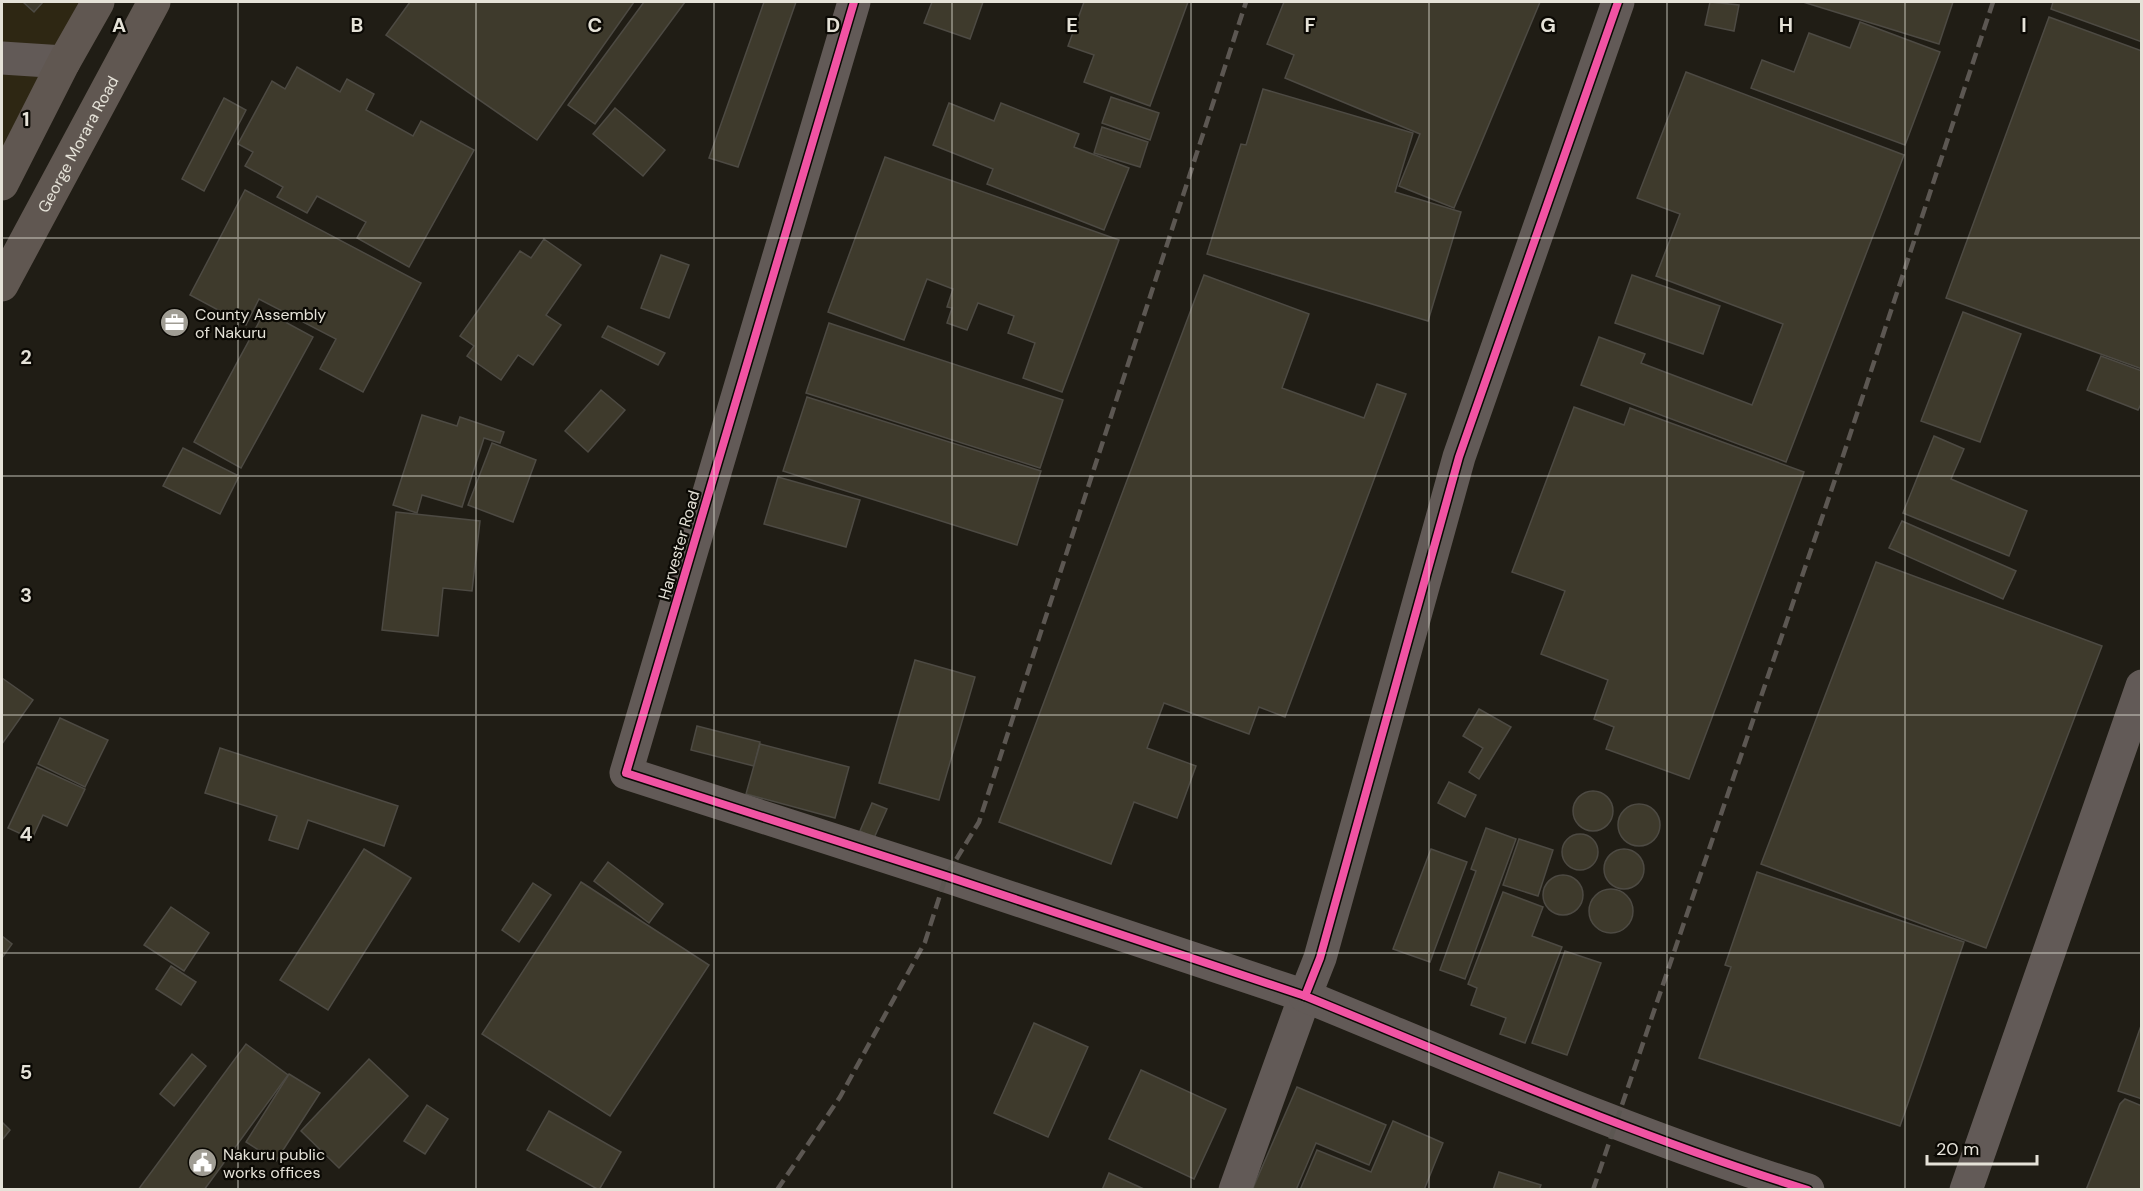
<svg xmlns="http://www.w3.org/2000/svg" width="2143" height="1191" font-family="'DM Sans',sans-serif">
<style>
.built{fill:#2e2713}
.building{fill:#3e3a2c;stroke:#4d4a43;stroke-width:1.5}
.lines{fill:none;stroke-linecap:round;stroke-linejoin:round}
.minor{stroke:#625a57;stroke-width:33}
.highway{stroke:#605751;stroke-width:33}
.rail{stroke:#5c5752;stroke-width:4.5;stroke-dasharray:12 6;stroke-linecap:butt}
.cycleway-casing{stroke:#0b0904;stroke-width:11}
.cycleway{stroke:#f153a3;stroke-width:8}
.grid{fill:none;stroke:#e5e2d8;stroke-width:1.5;stroke-opacity:0.55}
.labels{text-anchor:middle;dominant-baseline:central;stroke-width:4.5;stroke-linejoin:round;paint-order:stroke}
.street-label{font-size:16px;fill:#e5e2d8;stroke:#0b0904}
.poi-label{font-size:16px;fill:#e5e2d8;stroke:#0b0904;text-anchor:start}
.grid-label{font-size:20px;text-anchor:middle;font-weight:bold;fill:#e5e2d8;stroke:#0b0904;stroke-width:4.5;stroke-linejoin:round;paint-order:stroke}
</style>
<rect width="100%" height="100%" fill="#201d15"/>
<polygon class="built" points="2,2 91,2 2,177"/>
<g class="building">
<polygon points="23,2 43,2 34,12"/>
<polygon points="410,2 634,2 537,140 386,35"/>
<polygon points="644,2 685,2 595,124 568,105"/>
<polygon points="764,2 796,2 738,167 709,158"/>
<polygon points="932,2 983,2 970,39 924,23"/>
<polygon points="1084,2 1188,2 1150,106 1084,82 1094,55 1068,46"/>
<polygon points="1284,2 1540,2 1454,208 1399,186 1420,134 1285,78 1294,55 1267,44"/>
<polygon points="1710,2 1739,5 1734,31 1705,25"/>
<polygon points="1803,2 1953,2 1939,44"/>
<polygon points="2053,2 2142,2 2142,42 2051,9"/>
<polygon points="2049,17 2142,51 2142,369 1946,298"/>
<polygon points="1860,22 1940,52 1905,145 1751,88 1762,60 1794,72 1809,33 1850,48"/>
<polygon points="297,67 340,92 347,79 374,94 366,110 413,136 421,121 474,150 409,267 357,238 366,222 317,196 307,213 277,197 283,187 245,166 253,152 238,144 272,81 285,89"/>
<polygon points="1686,72 1904,155 1786,462 1581,385 1599,337 1645,354 1641,363 1752,405 1783,324 1656,276 1680,214 1637,198"/>
<polygon points="1263,89 1413,133 1395,192 1461,212 1428,321 1207,254 1241,144 1246,145"/>
<polygon points="1111,97 1159,113 1150,140 1102,123"/>
<polygon points="224,98 246,110 204,191 182,179"/>
<polygon points="949,103 994,121 1001,103 1079,134 1074,147 1129,168 1104,230 987,184 993,169 933,145"/>
<polygon points="615,108 665,150 643,176 593,134"/>
<polygon points="1102,127 1148,142 1140,167 1094,153"/>
<polygon points="885,157 1119,240 1062,392 1023,378 1035,343 1008,333 1014,316 978,303 967,330 947,323 952,308 947,307 953,289 927,279 904,340 828,312"/>
<polygon points="245,190 421,283 363,392 320,369 336,339 259,299 246,325 190,295"/>
<polygon points="544,239 581,265 546,315 561,325 533,365 518,355 501,380 467,356 474,346 460,336 520,251 531,258"/>
<polygon points="661,255 689,265 669,318 641,308"/>
<polygon points="1204,275 1309,314 1282,388 1364,418 1377,384 1406,394 1285,717 1259,707 1249,734 1164,703 1147,748 1196,766 1177,818 1134,802 1111,864 999,822"/>
<polygon points="1632,275 1720,306 1703,354 1615,323"/>
<polygon points="265,311 313,337 241,468 194,442"/>
<polygon points="1963,312 2021,334 1980,442 1921,421"/>
<polygon points="829,323 1063,400 1040,468 806,393"/>
<polygon points="608,326 665,353 658,365 602,337"/>
<polygon points="2101,356 2142,371 2142,402 2138,410 2087,390"/>
<polygon points="601,390 625,410 588,452 565,431"/>
<polygon points="807,397 1041,471 1017,545 783,471"/>
<polygon points="1574,407 1624,425 1630,408 1804,472 1689,779 1606,749 1614,727 1594,719 1608,680 1541,654 1565,591 1512,572"/>
<polygon points="422,415 457,426 460,417 504,432 500,443 484,438 462,507 422,495 417,513 393,505"/>
<polygon points="1934,436 1964,449 1951,479 2027,511 2009,556 1903,513"/>
<polygon points="492,443 536,460 513,522 468,505"/>
<polygon points="183,448 239,476 220,514 163,486"/>
<polygon points="778,477 860,500 846,547 764,524"/>
<polygon points="396,512 480,521 472,591 443,588 438,636 382,630"/>
<polygon points="1902,521 2016,571 2003,599 1889,548"/>
<polygon points="1876,562 2102,646 1986,948 1761,864"/>
<polygon points="915,660 975,677 939,800 879,783"/>
<polygon points="2,678 33,700 2,744"/>
<polygon points="1479,709 1511,727 1479,779 1469,772 1483,748 1463,736"/>
<polygon points="60,718 108,740 85,787 38,764"/>
<polygon points="697,726 760,742 754,766 691,750"/>
<polygon points="760,744 849,767 835,818 746,794"/>
<polygon points="220,748 398,806 384,846 308,820 298,849 269,840 277,816 205,793"/>
<polygon points="37,767 85,789 67,826 43,815 32,839 8,828"/>
<polygon points="1449,782 1476,795 1465,817 1438,803"/>
<circle cx="1593" cy="811" r="20"/>
<polygon points="872,803 887,809 874,838 860,831"/>
<circle cx="1639" cy="825" r="21"/>
<polygon points="1486,828 1516,839 1465,979 1440,970 1476,871 1471,869"/>
<circle cx="1580" cy="852" r="18"/>
<polygon points="1519,839 1553,850 1538,896 1503,885"/>
<circle cx="1624" cy="869" r="20"/>
<polygon points="364,849 411,878 328,1010 280,980"/>
<polygon points="1431,849 1467,862 1430,962 1393,949"/>
<polygon points="608,862 663,904 649,923 594,881"/>
<polygon points="1757,872 1964,942 1900,1126 1699,1058 1731,967 1725,965"/>
<circle cx="1563" cy="895" r="20"/>
<polygon points="581,882 709,965 610,1116 482,1034"/>
<polygon points="533,883 551,895 519,942 502,930"/>
<circle cx="1611" cy="911" r="22"/>
<polygon points="1503,892 1543,907 1532,936 1562,947 1525,1043 1500,1034 1506,1018 1471,1005 1477,988 1468,984"/>
<polygon points="171,907 209,933 184,971 144,945"/>
<polygon points="2,936 12,944 2,958"/>
<polygon points="1565,951 1601,963 1567,1055 1532,1043"/>
<polygon points="171,966 196,982 181,1005 156,989"/>
<polygon points="1034,1023 1088,1047 1048,1137 994,1113"/>
<polygon points="2142,1023 2142,1099 2118,1091"/>
<polygon points="246,1044 288,1075 204,1190 138,1190"/>
<polygon points="192,1054 206,1066 174,1106 160,1094"/>
<polygon points="369,1059 408,1096 339,1168 301,1131"/>
<polygon points="1141,1070 1226,1109 1194,1179 1109,1139"/>
<polygon points="289,1074 320,1093 276,1161 246,1142"/>
<polygon points="1297,1087 1386,1125 1369,1165 1316,1143 1296,1190 1257,1190 1253,1188"/>
<polygon points="2125,1099 2142,1106 2142,1190 2086,1190 2120,1104"/>
<polygon points="427,1105 448,1119 425,1154 404,1141"/>
<polygon points="549,1111 621,1152 599,1190 527,1150"/>
<polygon points="1393,1121 1443,1143 1424,1190 1300,1190 1317,1150 1371,1172"/>
<polygon points="2,1122 10,1130 2,1140"/>
<polygon points="1499,1172 1541,1185 1539,1190 1493,1190"/>
<polygon points="1109,1173 1146,1190 1102,1190"/>
</g>
<g class="lines">
<g class="minor">
<polyline points="854,2 626,773 946,876 1305,996 1235,1190"/>
<path d="M1618,2L1459,457L1320,958L1305,996C1471,1064 1637,1137 1808,1190"/>
<polyline points="2,58 64,62"/>
<polyline points="1966,1190 2142,686"/>
</g>
<g class="highway">
<polyline points="2,184 64,62 98,2"/>
<path id="s1" d="M2,285L154,2"/>
</g>
<g class="rail">
<polyline points="777,1190 840,1097 925,942 946,876 979,822 1246,2"/>
<polyline points="1593,1190 1842,459 1993,2"/>
</g>
<defs>
<g id="cycleway">
<polyline points="854,2 626,773 946,876 1305,996"/>
<path d="M1618,2L1459,457L1320,958L1305,996C1471,1064 1637,1137 1808,1190"/>
</g>
</defs>
<use href="#cycleway" class="cycleway-casing"/>
<use href="#cycleway" class="cycleway"/>
</g>
<path class="grid" d="M238,2V1190M476,2V1190M714,2V1190M952,2V1190M1191,2V1190M1429,2V1190M1667,2V1190M1905,2V1190M2,238H2142M2,476H2142M2,715H2142M2,953H2142"/>
<defs>
<symbol id="office-disc" viewBox="-11 -11 22 22"><circle r="9.5" fill="#a09d94" stroke="#0b0904"/><path d="M-6-3h4V-5.5h4V-3h4V5H-6ZM-1-4.5V-3h2v-1.5ZM-6 0V1H6V0Z" fill="#fff"/></symbol>
<symbol id="civic-disc" viewBox="-11 -11 22 22"><circle r="9.5" fill="#a09d94" stroke="#0b0904"/><path d="M-.6-6.5H3V-4.5H.6V-3L4-1V1h2V6H-6V1h2V-1L-.6-3ZM-1.2 2.5V6h2.4V2.5Z" fill="#fff"/></symbol>
</defs>
<g fill-rule="evenodd">
<use href="#office-disc" x="158" y="306" width="33" height="33"/>
<use href="#civic-disc" x="186" y="1146" width="33" height="33"/>
</g>
<g class="labels">
<g class="street-label">
<text stroke="none"><textPath href="#s1" startOffset="160">George Morara Road</textPath></text>
<text transform="translate(679 545) rotate(-74)">Harvester Road</text>
</g>
<g class="poi-label">
<text x="195" y="314">County Assembly<tspan x="195" dy="18">of Nakuru</tspan></text>
<text x="223" y="1154">Nakuru public<tspan x="223" dy="18">works offices</tspan></text>
</g>
</g>
<g class="grid-label">
<text x="119" y="32">A</text>
<text x="357" y="32">B</text>
<text x="595" y="32">C</text>
<text x="833" y="32">D</text>
<text x="1072" y="32">E</text>
<text x="1310" y="32">F</text>
<text x="1548" y="32">G</text>
<text x="1786" y="32">H</text>
<text x="2024" y="32">I</text>
<text x="26" y="126">1</text>
<text x="26" y="364">2</text>
<text x="26" y="602">3</text>
<text x="26" y="841">4</text>
<text x="26" y="1079">5</text>
</g>
<rect width="2143" height="1191" fill="none" stroke="#e5e2d8" stroke-width="6"/>
<path d="M1927 1155v9h110v-9" fill="none" stroke="#e5e2d8" stroke-width="3"/>
<text x="1936" y="1155" font-size="18" fill="#e5e2d8" stroke="#0b0904" stroke-width="4.5" paint-order="stroke">20 m</text>
</svg>
